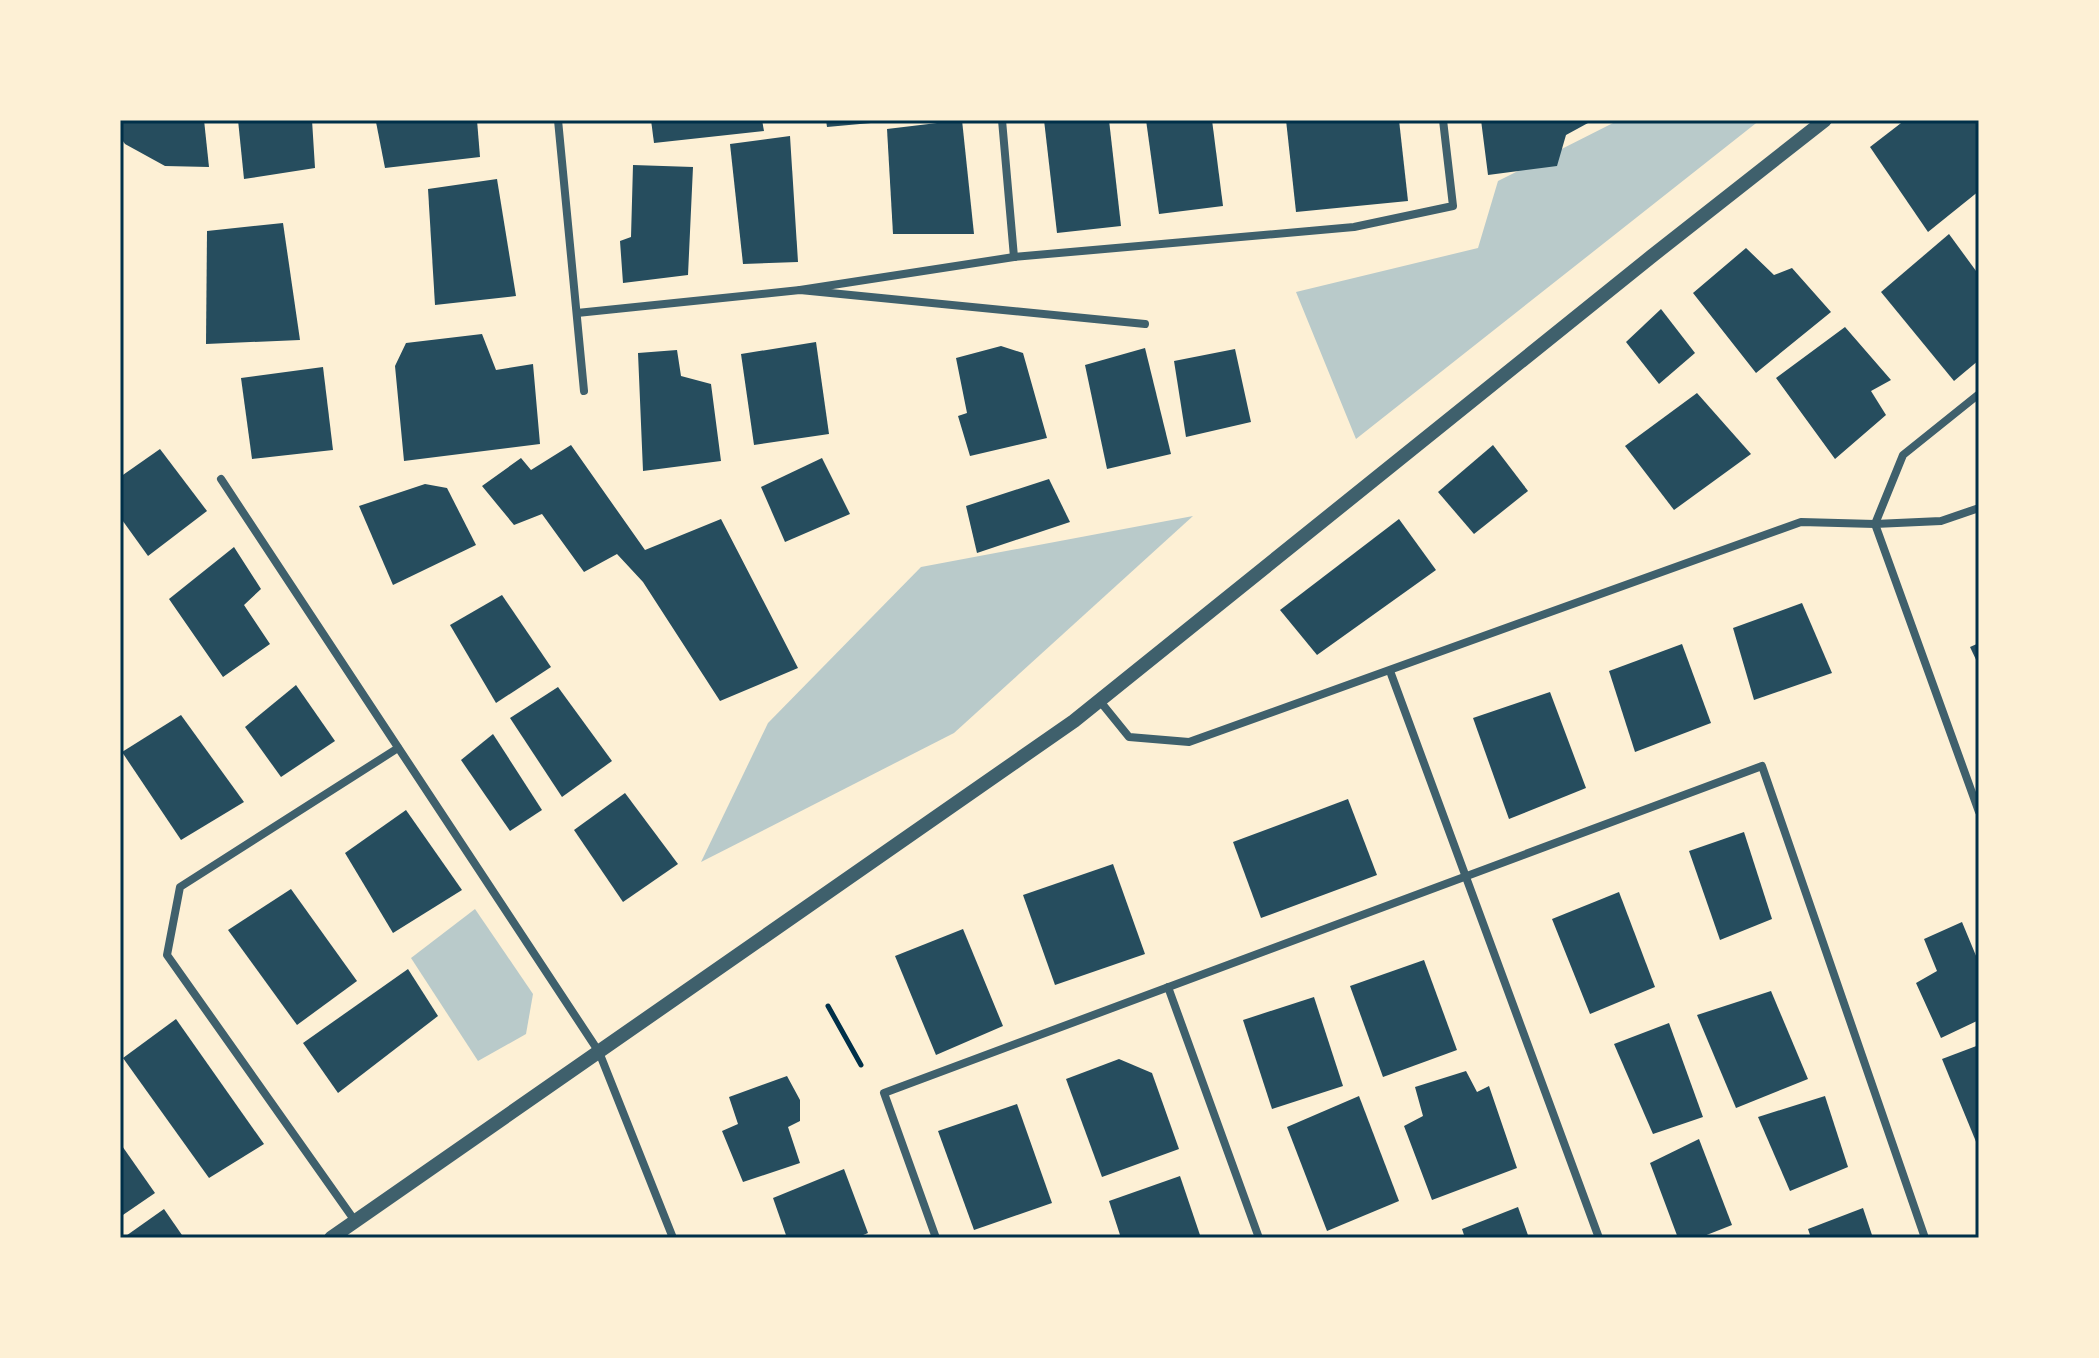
<svg xmlns="http://www.w3.org/2000/svg" width="2099" height="1358" font-family="'PT Sans Narrow',sans-serif">
<style>
.green{fill:#b9caca}
.building{fill:#264d5e}
.lines{fill:none;stroke-linecap:round;stroke-linejoin:round}
.path{stroke:#003049;stroke-width:5}
.minor{stroke:#3f606c;stroke-width:8}
.tertiary{stroke:#3f606c;stroke-width:14}
.neatline{fill:none;stroke:#003049;stroke-width:3}
</style>
<rect width="100%" height="100%" fill="#fdf0d5"/>
<g class="green">
<polygon points="1619,120 1760,120 1356,439 1296,292 1478,248 1498,181"/>
<polygon points="1193,516 954,733 701,862 768,723 921,567"/>
<polygon points="475,909 533,994 526,1034 478,1061 411,958"/>
</g>
<g class="building">
<polygon points="120,120 204,120 209,167 165,166 125,144 120,137"/>
<polygon points="238,120 312,120 315,168 244,179"/>
<polygon points="383,120 477,120 480,157 385,168 376,122"/>
<polygon points="651,120 762,120 764,131 654,143"/>
<polygon points="826,120 882,120 882,122 827,127"/>
<polygon points="962,120 974,234 893,234 887,129"/>
<polygon points="1044,120 1109,120 1121,226 1057,233"/>
<polygon points="1146,120 1212,120 1223,206 1159,214"/>
<polygon points="1286,120 1399,120 1408,201 1296,212"/>
<polygon points="1481,120 1587,120 1588,123 1566,135 1557,166 1488,175"/>
<polygon points="1905,120 1979,120 1979,191 1928,232 1870,147"/>
<polygon points="790,136 798,262 743,264 730,144"/>
<polygon points="633,165 693,167 688,275 623,283 620,241 631,237"/>
<polygon points="497,179 516,296 435,305 428,189"/>
<polygon points="283,223 300,340 206,344 207,231"/>
<polygon points="1949,234 1979,275 1979,360 1954,381 1881,292"/>
<polygon points="1746,248 1774,275 1792,268 1831,312 1756,373 1693,293"/>
<polygon points="1661,309 1695,353 1659,384 1626,342"/>
<polygon points="1845,327 1891,380 1871,391 1886,415 1835,459 1776,378"/>
<polygon points="482,334 496,370 533,364 540,444 404,461 395,366 406,343"/>
<polygon points="816,342 829,434 754,445 741,354"/>
<polygon points="1001,346 1023,353 1047,438 970,456 958,416 967,413 956,358"/>
<polygon points="1145,348 1171,454 1107,469 1085,365"/>
<polygon points="1235,349 1251,422 1186,437 1174,361"/>
<polygon points="677,350 681,376 711,384 721,461 643,471 638,353"/>
<polygon points="323,367 333,450 252,459 241,378"/>
<polygon points="1697,393 1751,454 1674,510 1625,446"/>
<polygon points="571,445 645,550 721,519 798,668 720,701 643,582 617,554 584,572 542,514 514,525 482,486 521,458 531,470"/>
<polygon points="1493,445 1528,491 1474,534 1438,492"/>
<polygon points="160,449 207,511 148,556 120,517 120,477"/>
<polygon points="822,458 850,514 785,542 761,487"/>
<polygon points="1049,479 1070,522 977,553 966,506"/>
<polygon points="425,484 447,488 476,545 393,585 359,506"/>
<polygon points="1399,519 1436,570 1317,655 1280,610"/>
<polygon points="234,547 261,589 244,605 270,644 223,677 169,599"/>
<polygon points="502,595 551,667 496,703 450,625"/>
<polygon points="1802,603 1832,673 1754,700 1733,628"/>
<polygon points="1979,643 1979,666 1970,647"/>
<polygon points="1682,644 1711,723 1635,752 1609,671"/>
<polygon points="296,685 335,741 281,777 245,727"/>
<polygon points="558,687 612,761 562,797 510,718"/>
<polygon points="1550,692 1586,788 1509,819 1473,718"/>
<polygon points="181,715 244,802 181,840 122,752"/>
<polygon points="493,734 542,810 510,831 461,760"/>
<polygon points="625,793 678,864 623,902 574,830"/>
<polygon points="1348,799 1377,875 1261,918 1233,842"/>
<polygon points="406,810 462,890 393,933 345,853"/>
<polygon points="1744,832 1772,919 1720,940 1689,851"/>
<polygon points="1113,864 1145,954 1055,985 1023,895"/>
<polygon points="291,889 357,981 297,1025 228,930"/>
<polygon points="1619,892 1655,987 1590,1014 1552,919"/>
<polygon points="1962,922 1979,963 1979,1020 1941,1038 1916,983 1937,971 1924,939"/>
<polygon points="963,929 1003,1026 936,1055 895,956"/>
<polygon points="1424,960 1457,1050 1383,1077 1350,986"/>
<polygon points="408,969 438,1016 338,1093 303,1043"/>
<polygon points="1771,991 1808,1079 1736,1108 1697,1015"/>
<polygon points="1314,997 1343,1086 1272,1109 1243,1020"/>
<polygon points="176,1019 264,1144 209,1178 123,1058"/>
<polygon points="1669,1023 1703,1117 1653,1134 1614,1044"/>
<polygon points="1979,1045 1979,1149 1942,1059"/>
<polygon points="1119,1059 1152,1073 1179,1149 1102,1177 1066,1079"/>
<polygon points="1466,1071 1477,1092 1489,1086 1517,1168 1432,1200 1404,1126 1423,1116 1415,1087"/>
<polygon points="787,1076 800,1100 800,1121 788,1127 800,1163 743,1182 722,1131 738,1124 729,1097"/>
<polygon points="1359,1096 1399,1201 1327,1231 1287,1127"/>
<polygon points="1825,1096 1848,1167 1790,1191 1758,1117"/>
<polygon points="1017,1104 1052,1203 974,1230 938,1131"/>
<polygon points="1699,1139 1732,1225 1699,1238 1678,1238 1650,1163"/>
<polygon points="120,1143 155,1193 120,1217"/>
<polygon points="844,1169 868,1233 856,1238 787,1238 773,1198"/>
<polygon points="1180,1176 1201,1238 1121,1238 1109,1201"/>
<polygon points="1518,1207 1529,1238 1465,1238 1462,1229"/>
<polygon points="1863,1208 1873,1238 1811,1238 1808,1229"/>
<polygon points="164,1209 184,1238 123,1238"/>
</g>
<g class="lines">
<polyline class="path" points="828,1006 861,1065"/>
<g class="minor">
<polyline points="558,120 584,391"/>
<polyline points="1002,120 1014,257"/>
<polyline points="800,290 1014,257 1354,227 1453,206 1443,120"/>
<polyline points="577,313 800,290 1145,324"/>
<polyline points="1979,394 1903,455 1875,524 1979,812"/>
<polyline points="221,479 599,1052 673,1238"/>
<polyline points="1390,671 1599,1238"/>
<polyline points="1099,700 1129,737 1189,742 1801,522 1875,524 1941,521 1979,508"/>
<polyline points="1168,987 1259,1238"/>
<polyline points="355,1221 167,955 180,887 398,748"/>
<polyline points="936,1238 884,1093 1762,766 1925,1238"/>
</g>
<polyline class="tertiary" points="331,1238 1074,721 1652,256 1825,120"/>
</g>
<rect width="2099" height="1358" fill="none" stroke="#fdf0d5" stroke-width="244"/>
<rect x="122" y="122" width="1855" height="1114" class="neatline"/>
</svg>
